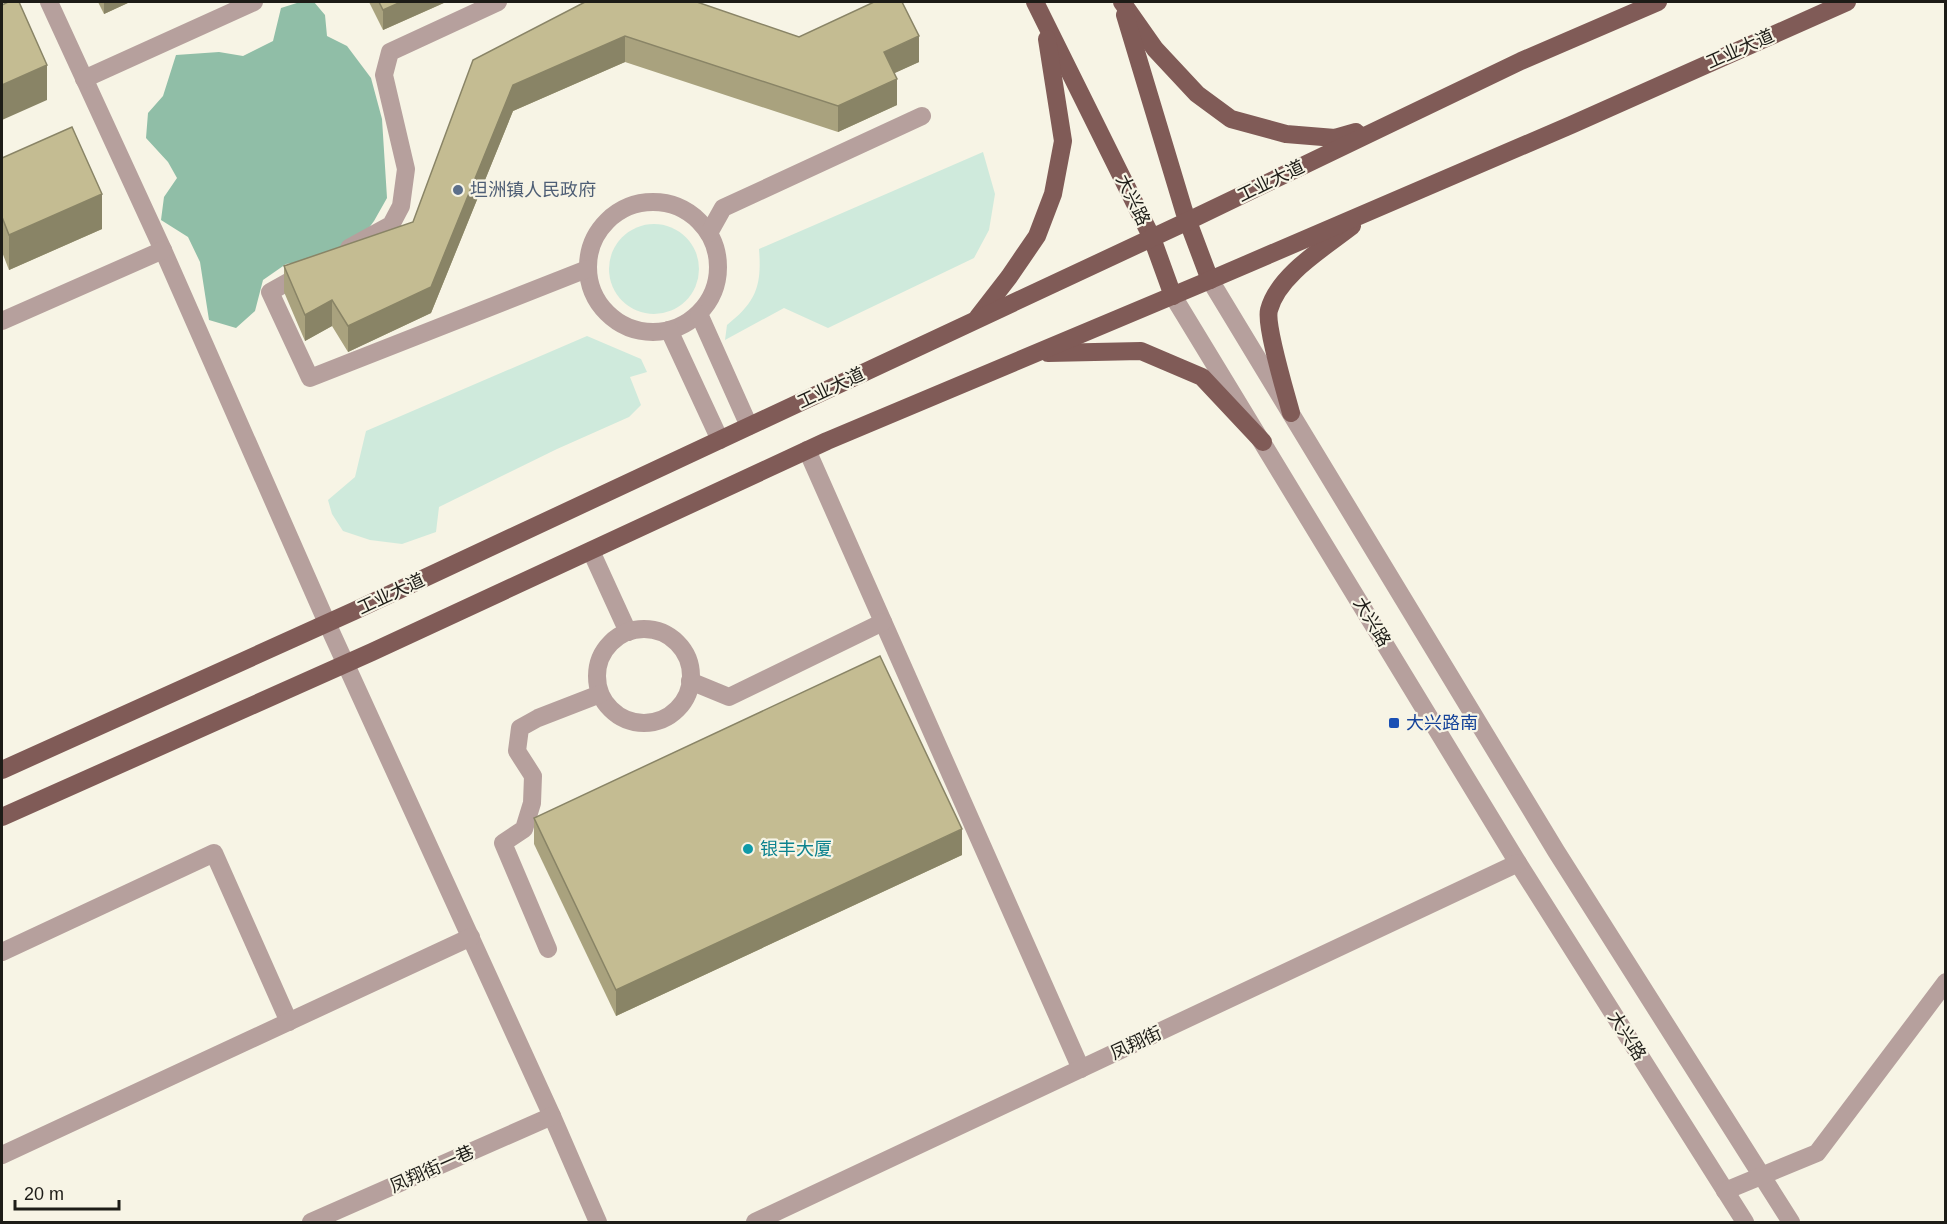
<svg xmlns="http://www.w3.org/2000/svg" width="1947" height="1224" font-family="Arial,'Noto Sans SC',sans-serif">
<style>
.green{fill:#cfeadc}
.forest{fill:#90bea7}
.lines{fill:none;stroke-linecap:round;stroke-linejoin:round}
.minor{stroke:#b6a09d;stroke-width:18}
.major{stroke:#805b57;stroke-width:18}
.wall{fill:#a9a27e}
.shaded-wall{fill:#898466}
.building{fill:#c4bc92;stroke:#898466;stroke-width:1.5}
.service-dot{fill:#5c6f8a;stroke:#f7f4e5;stroke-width:2}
.transit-dot{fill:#1a4fb4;stroke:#f7f4e5;stroke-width:2}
.culture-dot{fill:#0f9aa8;stroke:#f7f4e5;stroke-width:2}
.labels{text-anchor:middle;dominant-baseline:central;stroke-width:4.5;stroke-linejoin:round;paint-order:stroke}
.street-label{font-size:18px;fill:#1d1c17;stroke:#f7f4e5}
.service-label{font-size:18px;fill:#4e5e75;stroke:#f7f4e5;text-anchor:start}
.transit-label{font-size:18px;fill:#164399;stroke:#f7f4e5;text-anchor:start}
.culture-label{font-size:18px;fill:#0d838f;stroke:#f7f4e5;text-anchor:start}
</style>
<rect width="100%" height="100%" fill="#f7f4e5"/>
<g class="green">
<path d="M983,152L995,194L989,230L974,258L828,328L784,308L725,340L727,325C756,302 762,286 759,249Z"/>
<circle cx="654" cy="269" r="45"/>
<polygon points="587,336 641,359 647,372 630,377 641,405 629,417 557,449 439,507 436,532 402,544 370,540 343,531 332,514 328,500 355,477 366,431"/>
</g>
<polygon class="forest" points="300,2 314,2 325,15 327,36 347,46 371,78 382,119 387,198 374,221 360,240 328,257 286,264 263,280 255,311 236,328 209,320 200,262 188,237 161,220 164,197 177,178 168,162 146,138 148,113 163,96 176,55 219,52 243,56 273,41 281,8"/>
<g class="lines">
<g class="minor">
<polyline points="49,2 163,250 327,623 552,1116 598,1222"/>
<polyline points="84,79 254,2"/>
<circle cx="653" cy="267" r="65"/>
<polyline points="709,233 723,208 922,116"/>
<polyline points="349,248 391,225 401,206 406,169 384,75 390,52 498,2"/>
<polyline points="304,273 270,292 310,378 587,269"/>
<polyline points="1210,280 1556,851 1791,1222"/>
<polyline points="1173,296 1518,863 1745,1222"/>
<polyline points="699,314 749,426"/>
<polyline points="2,321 163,250"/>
<polyline points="669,330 720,440"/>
<polyline points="807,450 1081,1069"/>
<polyline points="591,551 628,632"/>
<circle cx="644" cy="676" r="47"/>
<polyline points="690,681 729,697 883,622"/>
<polyline points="548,949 503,843 524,829 532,803 533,776 517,751 520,728 538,718 600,694"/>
<polyline points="2,952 214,853 289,1022"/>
<polyline points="2,1155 471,937"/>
<polyline points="1725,1191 1817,1153 1946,982"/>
<polyline points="311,1222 552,1116"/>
<polyline points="755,1222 1518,863"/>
</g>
<g class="major">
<polyline points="1035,2 1152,238 1173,296"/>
<polyline points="1122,2 1155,49 1197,94 1231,119 1286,134 1335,138 1356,132"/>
<polyline points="1125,15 1184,211 1210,280"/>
<polyline points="978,317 1009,277 1037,236 1053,194 1063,141 1047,39"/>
<polyline points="1048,353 1141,351 1202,377 1263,442"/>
<path d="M1291,413C1286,394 1265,325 1269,310C1278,275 1324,248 1352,226"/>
<polyline points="2,770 354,611 1188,221 1521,61 1658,2"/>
<polyline points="2,817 372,652 827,441 1210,280 1571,125 1847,2"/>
</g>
</g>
<g class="wall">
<polygon points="98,2 130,2 104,14"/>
<polygon points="369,2 446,2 383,30"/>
<polygon points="585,2 799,37 919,62 894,73 897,105 838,132 625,62 513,111 431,313 348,352 332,326 305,341 284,292 284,266 413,222"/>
<polygon points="2,158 102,229 9,270 2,252"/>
<polygon points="534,818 962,855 616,1016 534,844"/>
</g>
<g class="shaded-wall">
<polygon points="104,2 130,2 104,14"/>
<polygon points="401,2 446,2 383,30 383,10"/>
<polygon points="625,36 625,62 513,111 431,313 348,352 348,326 513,85"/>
<polygon points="919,36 919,62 884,78 884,52"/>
<polygon points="47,65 47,100 2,120 2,85"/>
<polygon points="897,79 897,105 838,132 838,106"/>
<polygon points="102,194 102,229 9,270 9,235"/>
<polygon points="332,300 332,326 305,341 305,315"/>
<polygon points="962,829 962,855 616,1016 616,990"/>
</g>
<g class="building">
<polygon points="8,2 19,2 47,65 2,85 2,5"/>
<polygon points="379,2 401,2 383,10"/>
<polygon points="585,2 697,2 799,37 874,2 902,2 919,36 884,52 897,79 838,106 625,36 513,85 431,287 348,326 332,300 305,315 284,266 413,222 473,60"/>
<polygon points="72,127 102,194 9,235 2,217 2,158"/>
<polygon points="880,656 962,829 616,990 534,818"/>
</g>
<circle class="service-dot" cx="458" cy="190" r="6"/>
<rect class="transit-dot" x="1388" y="717" width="12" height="12" rx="3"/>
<circle class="culture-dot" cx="748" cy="849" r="6"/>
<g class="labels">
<g class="street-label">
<text transform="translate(1740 49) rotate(-24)">工业大道</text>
<text transform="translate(1271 181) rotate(-26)">工业大道</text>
<text transform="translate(1133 200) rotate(64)">大兴路</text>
<text transform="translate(831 388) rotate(-25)">工业大道</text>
<text transform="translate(391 594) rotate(-25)">工业大道</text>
<text transform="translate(1372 622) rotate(59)">大兴路</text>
<text transform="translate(1627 1036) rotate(58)">大兴路</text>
<text transform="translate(1136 1043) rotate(-25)">凤翔街</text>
<text transform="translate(432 1169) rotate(-24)">凤翔街一巷</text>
</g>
<g class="service-label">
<text x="470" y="190">坦洲镇人民政府</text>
</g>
<g class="transit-label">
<text x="1406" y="723">大兴路南</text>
</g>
<g class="culture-label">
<text x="760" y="849">银丰大厦</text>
</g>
</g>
<rect width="1947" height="1224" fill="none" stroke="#1d1c17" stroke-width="6"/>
<path d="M15 1200v9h104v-9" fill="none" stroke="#1d1c17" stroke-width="3"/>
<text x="24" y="1200" font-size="18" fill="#1d1c17" stroke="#f7f4e5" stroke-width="4.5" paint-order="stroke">20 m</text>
</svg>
